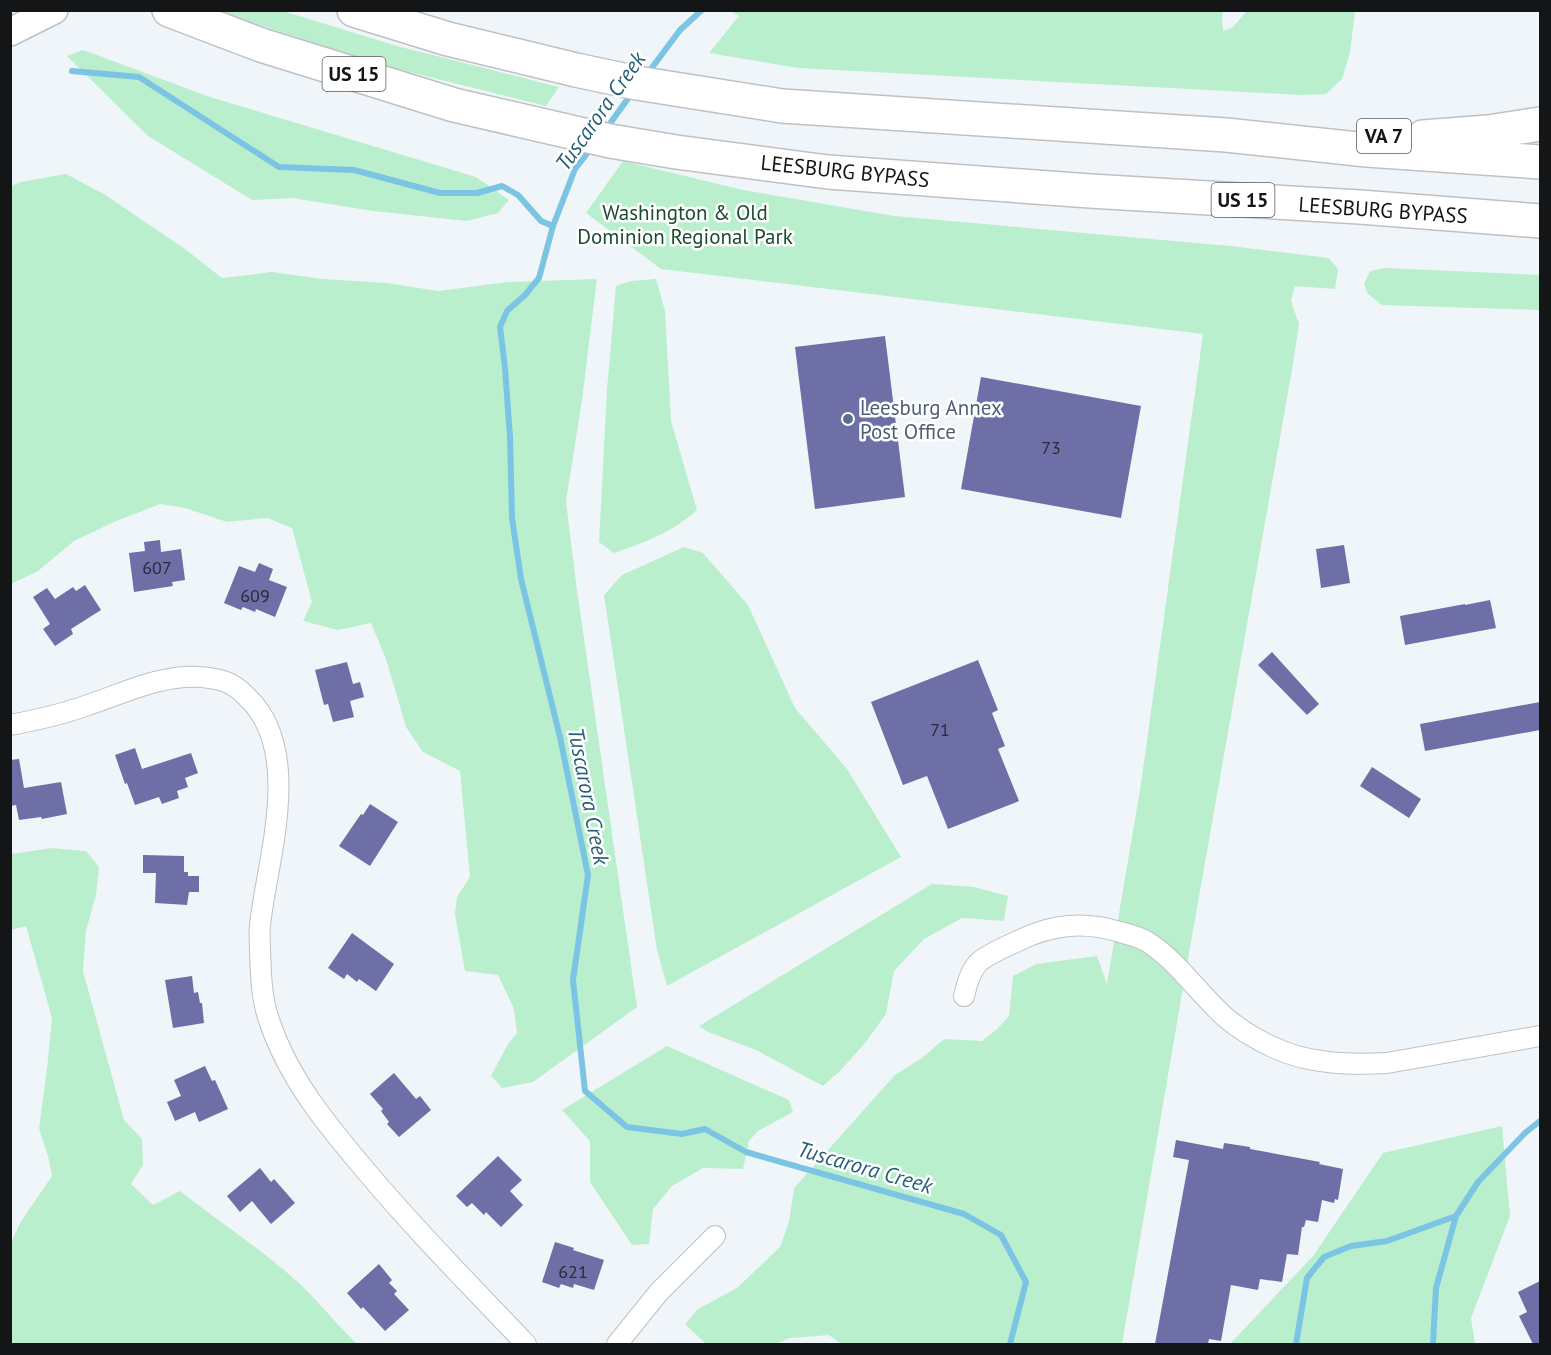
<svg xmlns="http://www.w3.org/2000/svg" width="1551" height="1355" font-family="'PT Sans',sans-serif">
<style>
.green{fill:#baefcd}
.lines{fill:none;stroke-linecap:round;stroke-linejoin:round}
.stream{stroke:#7cc4e4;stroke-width:6}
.building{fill:#6e6fa7}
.street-casing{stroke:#bdc1c5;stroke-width:22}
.secondary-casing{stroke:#bdc1c5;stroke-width:30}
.highway-casing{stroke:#bdc1c5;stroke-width:36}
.street{stroke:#fff;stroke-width:20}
.secondary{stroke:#fff;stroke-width:27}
.highway{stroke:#fff;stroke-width:33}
.service-dot{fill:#5c6f8a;stroke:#fff;stroke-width:2}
.labels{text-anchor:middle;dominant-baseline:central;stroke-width:5;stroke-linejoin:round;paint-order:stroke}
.number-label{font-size:18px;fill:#2a2c3a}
.shield{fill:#fff;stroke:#5a5b5c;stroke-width:1.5}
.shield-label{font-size:20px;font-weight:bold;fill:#131516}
.street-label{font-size:21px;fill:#131516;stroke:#fff}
.park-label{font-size:21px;fill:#1b4b31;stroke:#fff}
.service-label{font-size:21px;fill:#4e5e75;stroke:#fff;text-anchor:start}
.water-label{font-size:22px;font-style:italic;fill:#275f76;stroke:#fff}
</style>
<rect width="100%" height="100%" fill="#f0f5f9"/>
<g class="green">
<polygon points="1223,10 1222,20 1223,31 1232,28 1247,11 1355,11 1350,52 1342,79 1326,94 1302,95 798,68 709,53 739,16 730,11"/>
<polygon points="216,11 283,11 397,46 559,87 546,106 389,67"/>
<polygon points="83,50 210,97 476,177 509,200 498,213 467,221 373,211 292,198 252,200 148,136 67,56"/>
<polygon points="623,161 743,190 894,216 1230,246 1329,258 1338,269 1335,289 1295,286 1291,301 1299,324 1293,364 1185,976 1122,1344 841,1344 829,1335 790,1338 775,1344 706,1344 685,1324 698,1309 737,1288 780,1247 789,1222 794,1188 895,1075 922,1058 944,1039 982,1041 997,1029 1009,1016 1013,976 1036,964 1097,956 1107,984 1141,784 1203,334 661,269 586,213"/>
<polygon points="66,174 104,194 185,249 222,278 272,272 322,279 387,283 438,291 508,282 597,279 582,400 566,501 576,583 637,1007 533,1082 502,1088 491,1076 508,1044 517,1033 514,1009 498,975 465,971 455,914 457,897 470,877 460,771 423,752 406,727 386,659 371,623 338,630 303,621 312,602 292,528 267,518 227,522 185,508 160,504 114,522 74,541 38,571 11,584 11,186 21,182"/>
<polygon points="1385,268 1540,275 1540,310 1382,305 1368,294 1364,284 1370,271"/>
<path d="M656,279L665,311L671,421L697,510C671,533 646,542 614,553L599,542L607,389L616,286L631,281Z"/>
<polygon points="684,547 703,553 748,605 795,708 847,769 901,857 667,986 657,950 604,595 622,575"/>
<path d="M52,848L86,851L99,867L96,895L86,931L83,971L124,1120L142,1139L143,1165L131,1184L153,1205L180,1191C219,1222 263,1250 300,1284C320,1303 337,1325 357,1344H11V1243L20,1223L52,1176L48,1156L39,1128L47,1069L52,1018L26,926L11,930V854Z"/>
<polygon points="932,884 974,887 1008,896 1004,921 962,918 924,939 894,971 886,1014 865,1043 840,1071 823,1086 756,1050 706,1031 699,1026"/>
<polygon points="667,1046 789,1100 793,1112 758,1131 749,1141 743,1169 703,1168 672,1186 653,1209 649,1244 632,1245 590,1182 590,1141 562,1110"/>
<polygon points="1502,1126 1510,1216 1471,1318 1475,1344 1230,1344 1313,1256 1383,1153"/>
</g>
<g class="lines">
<g class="stream">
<polyline points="72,71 139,77 279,167 354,170 440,193 477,193 502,186 518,195 541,221 553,226"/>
<polyline points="648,73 680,30 702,10"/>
<polyline points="606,129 632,93"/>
<polyline points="593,146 575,169 553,226 539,278 525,295 507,311 500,327 505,368 510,437 512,518 521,579 560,737 588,875 573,980 585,1091 627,1127 682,1134 705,1129 746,1152 964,1214 1001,1235 1026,1282 1010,1344"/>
<polyline points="1296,1344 1307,1278 1324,1257 1351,1246 1387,1241 1456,1216"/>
<polyline points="1433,1344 1436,1288 1456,1216 1478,1182 1525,1133 1540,1121"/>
</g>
</g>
<g class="building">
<polygon points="885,336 905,497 815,509 795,347"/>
<polygon points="981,377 1141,406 1121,518 961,489"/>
<polygon points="160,540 161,552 181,549 185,580 172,582 173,586 134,592 129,553 145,551 144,542"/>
<polygon points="1344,545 1350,583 1321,588 1316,549"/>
<polygon points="259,563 273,569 269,580 287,587 275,617 256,609 255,612 243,607 241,610 224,603 239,566 255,572"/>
<polygon points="85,585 101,610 71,629 73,634 55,646 43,629 50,624 33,597 47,588 55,599 73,587 76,591"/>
<polygon points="1490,600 1496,628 1405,645 1400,616 1465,604 1465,605"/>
<polygon points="1272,652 1319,704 1307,715 1258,665"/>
<polygon points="978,660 998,710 992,713 1005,746 998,749 1019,801 948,829 927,776 903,785 871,702"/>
<polygon points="347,662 353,684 360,682 364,697 350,701 354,717 333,722 328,704 324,705 315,670"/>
<polygon points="1540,702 1540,730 1425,751 1420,724"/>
<polygon points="135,748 142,769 191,753 198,773 185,778 188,787 177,791 179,798 162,804 159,797 135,805 127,783 125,784 115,755"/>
<polygon points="19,759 24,788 61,782 67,814 42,819 41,817 19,820 16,805 10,806 10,760"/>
<polygon points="1372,767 1421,799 1409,818 1360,786"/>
<polygon points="370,804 398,822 370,866 339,846 361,814 363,815"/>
<polygon points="143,855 184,856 184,872 188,872 188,876 199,876 199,892 189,892 187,905 155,903 156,873 143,873"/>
<polygon points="352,933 394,964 376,991 359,979 357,982 347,974 344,979 328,968"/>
<polygon points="192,976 194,993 198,992 200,1003 202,1003 204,1023 173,1028 165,980"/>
<polygon points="205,1066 212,1081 215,1080 228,1109 199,1122 195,1112 175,1121 167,1102 181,1096 174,1080"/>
<polygon points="394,1073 416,1099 420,1096 431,1110 399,1137 387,1124 389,1122 381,1111 383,1109 370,1094"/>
<polygon points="1176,1140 1223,1149 1224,1143 1250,1147 1250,1149 1320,1162 1319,1164 1343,1169 1338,1200 1335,1199 1334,1203 1322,1200 1318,1222 1306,1220 1304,1227 1302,1227 1298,1255 1287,1254 1282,1282 1260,1279 1258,1290 1231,1285 1221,1341 1209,1339 1208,1344 1155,1344 1189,1160 1173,1157"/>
<polygon points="498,1156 522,1180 510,1191 523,1205 501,1227 486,1212 484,1215 472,1203 467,1207 456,1196"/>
<polygon points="260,1168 271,1182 274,1179 295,1203 271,1224 252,1201 240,1212 227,1196"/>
<polygon points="555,1242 574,1248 573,1250 604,1260 594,1290 574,1284 573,1288 561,1284 559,1288 542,1282"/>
<polygon points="379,1264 392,1280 389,1283 397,1291 394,1294 409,1310 385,1331 363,1307 361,1309 347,1293"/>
<polygon points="1540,1281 1540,1344 1533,1344 1519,1316 1527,1312 1518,1292"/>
</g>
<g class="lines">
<defs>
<g id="street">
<path d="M10,725C37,720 63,714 88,705C121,694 149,680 184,677C200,676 225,678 237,688C241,691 245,695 248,698C304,752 267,860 260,925C259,934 260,942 260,951C261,973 261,998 269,1020C288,1078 327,1125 366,1171C417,1232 472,1287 526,1344"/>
<path d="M964,996C967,984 970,972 978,963C985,956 1009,945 1018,941C1052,924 1084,921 1120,932C1128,934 1138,937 1146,941C1177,960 1198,993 1225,1017C1239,1029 1257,1040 1275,1048C1309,1064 1350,1065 1387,1063L1540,1036"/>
<polyline points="617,1344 659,1292 715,1236"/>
</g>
<polyline id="secondary" points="10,32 54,10"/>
<g id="highway">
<polyline points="169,10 261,45 454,105 610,141 676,152 828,172 1090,191 1360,207 1540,221"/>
<polyline points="354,10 448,39 576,70 637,83 782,106 1226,135 1367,150 1540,162"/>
<polyline points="1423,137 1488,132 1540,124"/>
</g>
</defs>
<use href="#street" class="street-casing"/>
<use href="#secondary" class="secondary-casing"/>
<use href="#highway" class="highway-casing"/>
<use href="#street" class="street"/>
<use href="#secondary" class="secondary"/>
<use href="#highway" class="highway"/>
</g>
<circle class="service-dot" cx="848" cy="419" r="6"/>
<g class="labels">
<g class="number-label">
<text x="1051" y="447">73</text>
<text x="157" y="567">607</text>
<text x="255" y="595">609</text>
<text x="940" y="729">71</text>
<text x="573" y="1271">621</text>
</g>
<g class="shield">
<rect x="322.5" y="57" width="63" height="34" rx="4.5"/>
<rect x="1357" y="119" width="54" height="34" rx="4.5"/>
<rect x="1211.5" y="183" width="63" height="34" rx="4.5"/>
</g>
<g class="shield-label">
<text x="354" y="74">US 15</text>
<text x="1384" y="136">VA 7</text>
<text x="1243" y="200">US 15</text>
</g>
<g class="street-label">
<text transform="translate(845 171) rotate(6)">LEESBURG BYPASS</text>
<text transform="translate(1383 210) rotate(4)">LEESBURG BYPASS</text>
</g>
<g class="park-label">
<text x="685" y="212">Washington &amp; Old<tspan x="685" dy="24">Dominion Regional Park</tspan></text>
</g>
<g class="service-label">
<text x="860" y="407">Leesburg Annex<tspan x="860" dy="24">Post Office</tspan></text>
</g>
<g class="water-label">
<text transform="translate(600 111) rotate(-55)">Tuscarora Creek</text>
<text transform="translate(589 796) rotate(79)">Tuscarora Creek</text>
<text transform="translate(865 1167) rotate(16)">Tuscarora Creek</text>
</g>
</g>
<rect width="1551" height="1355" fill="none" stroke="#131516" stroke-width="24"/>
</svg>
